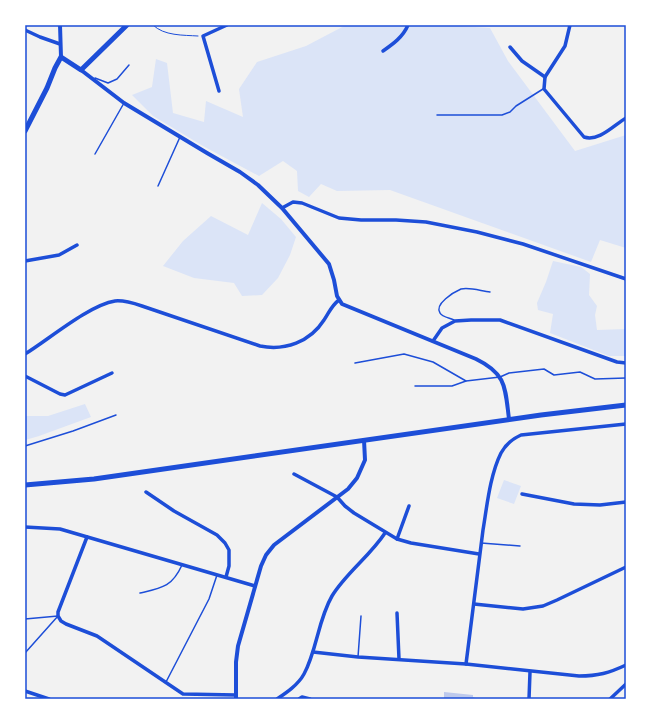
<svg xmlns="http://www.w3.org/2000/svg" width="651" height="724" font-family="'Titillium Web',sans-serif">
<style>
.green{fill:#dbe4f7}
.building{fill:#bdc9ec}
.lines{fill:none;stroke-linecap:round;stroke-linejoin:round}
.path{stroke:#1d4ed8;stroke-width:1}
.service{stroke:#1d4ed8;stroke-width:1.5}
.minor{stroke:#1d4ed8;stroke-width:3.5}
.tertiary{stroke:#1d4ed8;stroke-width:4}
.secondary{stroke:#1d4ed8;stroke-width:5}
.neatline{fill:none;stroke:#1d4ed8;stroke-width:1.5}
</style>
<rect width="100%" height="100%" fill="#f2f2f2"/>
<g class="green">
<polygon points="346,25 443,25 490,28 508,61 575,151 626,135 626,248 600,240 591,262 390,190 337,191 321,184 309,197 298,191 297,171 283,161 259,176 203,146 153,116 132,95 152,87 156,59 167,63 173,113 204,122 206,101 243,117 239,89 257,62 306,46"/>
<polygon points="262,203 281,219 296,237 290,255 278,278 262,295 242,296 234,283 194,278 163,266 183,241 211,216 248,235"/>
<polygon points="553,261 581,267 590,274 589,295 597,306 595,315 597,330 626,329 626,356 609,356 550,333 553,314 538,310 537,303 546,282"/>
<polygon points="85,404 91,417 39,436 25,440 25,416 48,416"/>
<polygon points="504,480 521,486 514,504 497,498"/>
</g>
<polygon class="building" points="444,692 473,695 473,697 478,699 444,699"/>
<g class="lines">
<path class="path" d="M153,25C164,36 183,35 198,36"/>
<g class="service">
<polyline points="95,78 108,83 117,79 129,65"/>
<polyline points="437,115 502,115 510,112 516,106 543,89"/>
<polyline points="95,154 124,103"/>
<polyline points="158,186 180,137"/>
<path d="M454,320C450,318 442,317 440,313C434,304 454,292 461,289C470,287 481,291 490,292"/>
<polyline points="355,363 404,354 433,362 466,381"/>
<polyline points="415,386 452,386 466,381 500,377 509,373 544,369 554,375 580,372 595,379 626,378"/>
<polyline points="25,446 73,431 116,415"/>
<polyline points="481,543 520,546"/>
<path d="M140,593C162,588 172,587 182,565"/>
<polyline points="25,619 58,616"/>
<polyline points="25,653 58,616"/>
<polyline points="358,657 361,616"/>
<polyline points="166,682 209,599 217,575"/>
</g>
<g class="minor">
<path d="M570,25L565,46L545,77L544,89L584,137C599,142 614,125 626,118"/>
<polyline points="25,30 40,37 60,44"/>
<polyline points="510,47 522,61 545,77"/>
<path d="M383,51C393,44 403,37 408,25"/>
<polyline points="219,91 203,36 227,25"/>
<polyline points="282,208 293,202 302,203 339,218 361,220 396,220 426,222 477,232 523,244 626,279"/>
<polyline points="25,261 59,255 77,245"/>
<polyline points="433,341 442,328 455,321 471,320 500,320 617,362 626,363"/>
<path d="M25,354C48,340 89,305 115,301C124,300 133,303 142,306L260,346C285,351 310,342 324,320C329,313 331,306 339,300"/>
<polyline points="25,376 60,394 65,395 112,373"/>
<polyline points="294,474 337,497 345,506 354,513 397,539 411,543 479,554"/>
<polyline points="146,492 174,511 217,535 225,543 229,550 229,566 226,577"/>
<polyline points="522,494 574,504 600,505 626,502"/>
<polyline points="25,527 60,529 255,586"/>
<polyline points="87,537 58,612 58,616 61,621 66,624 97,636 183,694 236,695"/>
<polyline points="397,539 409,506"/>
<polyline points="474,604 523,609 543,606 557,600 626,567"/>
<polyline points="397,613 399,659"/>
<path d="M313,652L358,657L466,664L579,676C598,676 609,673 626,665"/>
<path d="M466,664C472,619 477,575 483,530C487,506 490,475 501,453C506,444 512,439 521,435L626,424"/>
<polyline points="25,691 49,699"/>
<path d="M277,699C286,693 298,685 304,674C317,650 318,620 332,596C346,573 370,556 385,533"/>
<polyline points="299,699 302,697 310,699"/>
<polyline points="529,699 530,672"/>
<polyline points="610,699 626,684"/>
</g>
<g class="tertiary">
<polyline points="60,25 61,57"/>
<path d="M81,70L124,103L207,153L240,172L258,185L282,208L329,264L334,280L337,296L342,304L476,359C507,374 505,388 509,419"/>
<polyline points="236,699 236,662 238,646 261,566 266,555 274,545 348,489 357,478 365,460 364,440"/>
</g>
<g class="secondary">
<polyline points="25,131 47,88 55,68 61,57 81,70 127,25"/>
<polyline points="25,485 94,479 541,415 626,405"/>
</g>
</g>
<rect width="651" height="724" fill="none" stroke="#ffffff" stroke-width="52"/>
<rect x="26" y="26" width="599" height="672" class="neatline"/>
</svg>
